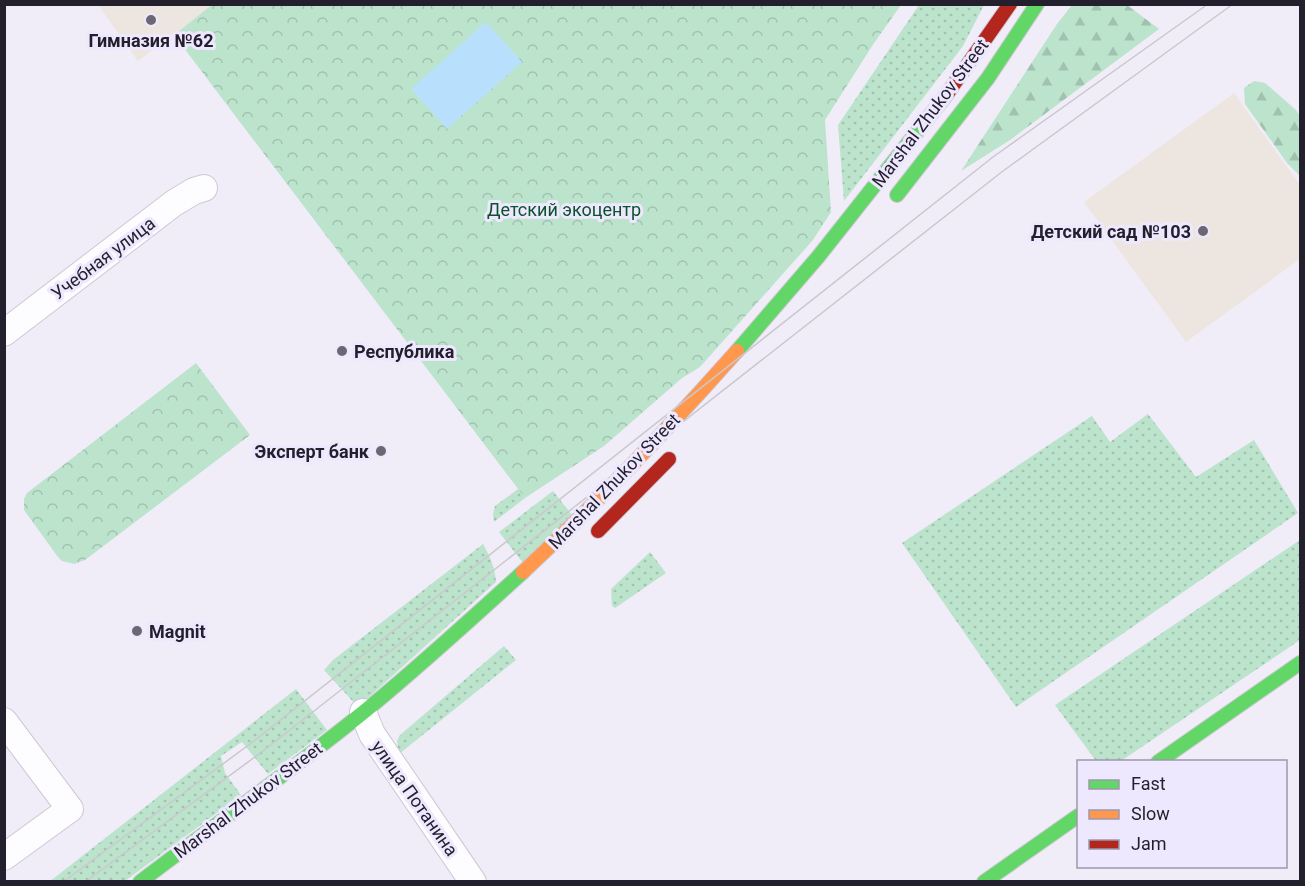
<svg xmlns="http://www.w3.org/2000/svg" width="1305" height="886" font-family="Roboto,sans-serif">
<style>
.education{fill:#ede6e0}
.grass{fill:url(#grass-dots)}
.forest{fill:url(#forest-firs)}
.park{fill:url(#park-crowns)}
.water{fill:#b8e0fc}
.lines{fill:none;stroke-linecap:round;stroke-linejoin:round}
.street-casing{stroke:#ccc9d4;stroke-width:28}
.fast-casing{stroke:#ccc9d4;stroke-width:16}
.slow-casing{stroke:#ccc9d4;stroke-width:16}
.jam-casing{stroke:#ccc9d4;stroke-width:16}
.street{stroke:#fdfcfe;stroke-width:26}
.fast{stroke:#63d668;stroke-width:14}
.slow{stroke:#ff974d;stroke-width:14}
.jam{stroke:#b3261e;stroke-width:14}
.tram{stroke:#cac8cd;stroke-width:1.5}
.poi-dot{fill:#6b6774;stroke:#eee8fe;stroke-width:2}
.labels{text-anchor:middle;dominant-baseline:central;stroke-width:6;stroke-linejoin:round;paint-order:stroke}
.poi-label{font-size:18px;font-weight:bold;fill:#231f2c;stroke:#eee8fe;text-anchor:end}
.street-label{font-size:18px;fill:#231f2c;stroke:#eee8fe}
.park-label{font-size:18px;fill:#0b532b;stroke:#eee8fe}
</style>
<defs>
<pattern id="grass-dots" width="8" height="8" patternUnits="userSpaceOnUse" patternTransform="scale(1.5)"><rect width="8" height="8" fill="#bce3cc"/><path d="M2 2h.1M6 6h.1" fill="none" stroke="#a1c2af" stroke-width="1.8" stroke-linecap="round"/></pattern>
<pattern id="forest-firs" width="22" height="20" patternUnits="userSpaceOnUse" patternTransform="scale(1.5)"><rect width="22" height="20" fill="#bce3cc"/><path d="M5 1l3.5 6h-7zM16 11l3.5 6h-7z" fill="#a1c2af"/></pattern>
<pattern id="park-crowns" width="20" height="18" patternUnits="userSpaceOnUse" patternTransform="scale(1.5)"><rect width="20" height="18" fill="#bce3cc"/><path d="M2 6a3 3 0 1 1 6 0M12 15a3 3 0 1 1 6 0" fill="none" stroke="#a1c2af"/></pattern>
</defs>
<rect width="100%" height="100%" fill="#f0edf9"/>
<g class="education">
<polygon points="98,5 214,5 138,61"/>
<polygon points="1234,93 1300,185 1300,259 1186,342 1084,202"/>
</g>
<g class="grass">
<polygon points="919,5 984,5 963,46 844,201 838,125"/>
<polygon points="1148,414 1196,477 1254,440 1298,513 1016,707 902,543 1092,416 1110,442"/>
<polygon points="518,489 525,498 494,522 493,514 495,506"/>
<polygon points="553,491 572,515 523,563 499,532"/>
<polygon points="1300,540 1300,640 1121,761 1096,761 1055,705"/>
<path d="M483,544C490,557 495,567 496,582L358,707L324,670L333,660Z"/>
<polygon points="650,552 666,573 615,608 612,606 611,589"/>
<polygon points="504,646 516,660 399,754 397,741 400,735"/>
<polygon points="296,689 327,730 268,774 242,742 221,756 225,773 241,795 125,881 49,882"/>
</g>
<g class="forest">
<polygon points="1072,5 1127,5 1159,29 1010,140 961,171 1057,24"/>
<polygon points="1254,81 1265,83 1296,110 1300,116 1300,176 1287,163 1245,104 1244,88"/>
</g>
<g class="park">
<polygon points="213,4 901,5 874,43 825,120 831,212 813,240 700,367 682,378 604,446 525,498 174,35"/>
<polygon points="196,363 250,435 85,560 74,564 62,561 58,557 24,510 24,499 27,493"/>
</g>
<polygon class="water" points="486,22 522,62 447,129 411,89"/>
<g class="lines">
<defs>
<g id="street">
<polyline points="4,333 174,203 194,191 204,188"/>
<polyline points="363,712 372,734 473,882"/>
<polyline points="4,721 70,809 4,857"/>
</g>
<g id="fast">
<polyline points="897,195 988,78 1037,4"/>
<polyline points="737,351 818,257 947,94"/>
<polyline points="1158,762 1300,663"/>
<path d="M140,882C215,825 292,770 365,711C419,667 471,619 523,572"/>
<polyline points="984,882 1078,816"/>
</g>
<path id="slow" d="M523,572C598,502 669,428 737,351"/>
<g id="jam">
<polyline points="947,94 1010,4"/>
<polyline points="598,531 669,459"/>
</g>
</defs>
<use href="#street" class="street-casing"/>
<use href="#fast" class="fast-casing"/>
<use href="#slow" class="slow-casing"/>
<use href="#jam" class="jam-casing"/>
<use href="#street" class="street"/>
<use href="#fast" class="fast"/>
<use href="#slow" class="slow"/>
<use href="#jam" class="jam"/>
<g class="tram">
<polyline points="63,882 254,741 993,157 1208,4"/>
<polyline points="85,882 263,751 1003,171 1233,4"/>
</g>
</g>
<g class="poi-dot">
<circle cx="151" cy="20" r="6"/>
<circle cx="1203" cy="231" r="6"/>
<circle cx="342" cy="351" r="6"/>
<circle cx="381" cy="451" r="6"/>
<circle cx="137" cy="631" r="6"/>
</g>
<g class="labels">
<g class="poi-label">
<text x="151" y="40" text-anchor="middle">Гимназия №62</text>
<text x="1191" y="231">Детский сад №103</text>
<text x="354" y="351" text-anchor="start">Республика</text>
<text x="369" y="451">Эксперт банк</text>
<text x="149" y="631" text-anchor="start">Magnit</text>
</g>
<g class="street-label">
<text transform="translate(930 113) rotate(-53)">Marshal Zhukov Street</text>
<text transform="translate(103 258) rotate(-37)">Учебная улица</text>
<text transform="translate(614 481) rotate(-46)">Marshal Zhukov Street</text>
<text transform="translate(415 798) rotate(55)">улица Потанина</text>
<text transform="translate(248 800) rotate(-37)">Marshal Zhukov Street</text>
</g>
<g class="park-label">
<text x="564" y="209">Детский экоцентр</text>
</g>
</g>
<rect width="1305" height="886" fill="none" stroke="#231f2c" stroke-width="12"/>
<rect x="1077" y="760" width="210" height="108" fill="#eee8fe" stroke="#9d98aa" stroke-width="1.5"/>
<rect x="1089" y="780" width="30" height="9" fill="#63d668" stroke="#9d98aa" stroke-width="1.5"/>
<text x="1131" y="790" font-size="18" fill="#231f2c">Fast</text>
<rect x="1089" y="810" width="30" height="9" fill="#ff974d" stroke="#9d98aa" stroke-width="1.5"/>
<text x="1131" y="820" font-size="18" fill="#231f2c">Slow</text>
<rect x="1089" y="840" width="30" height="9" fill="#b3261e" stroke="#9d98aa" stroke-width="1.5"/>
<text x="1131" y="850" font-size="18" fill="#231f2c">Jam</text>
</svg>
